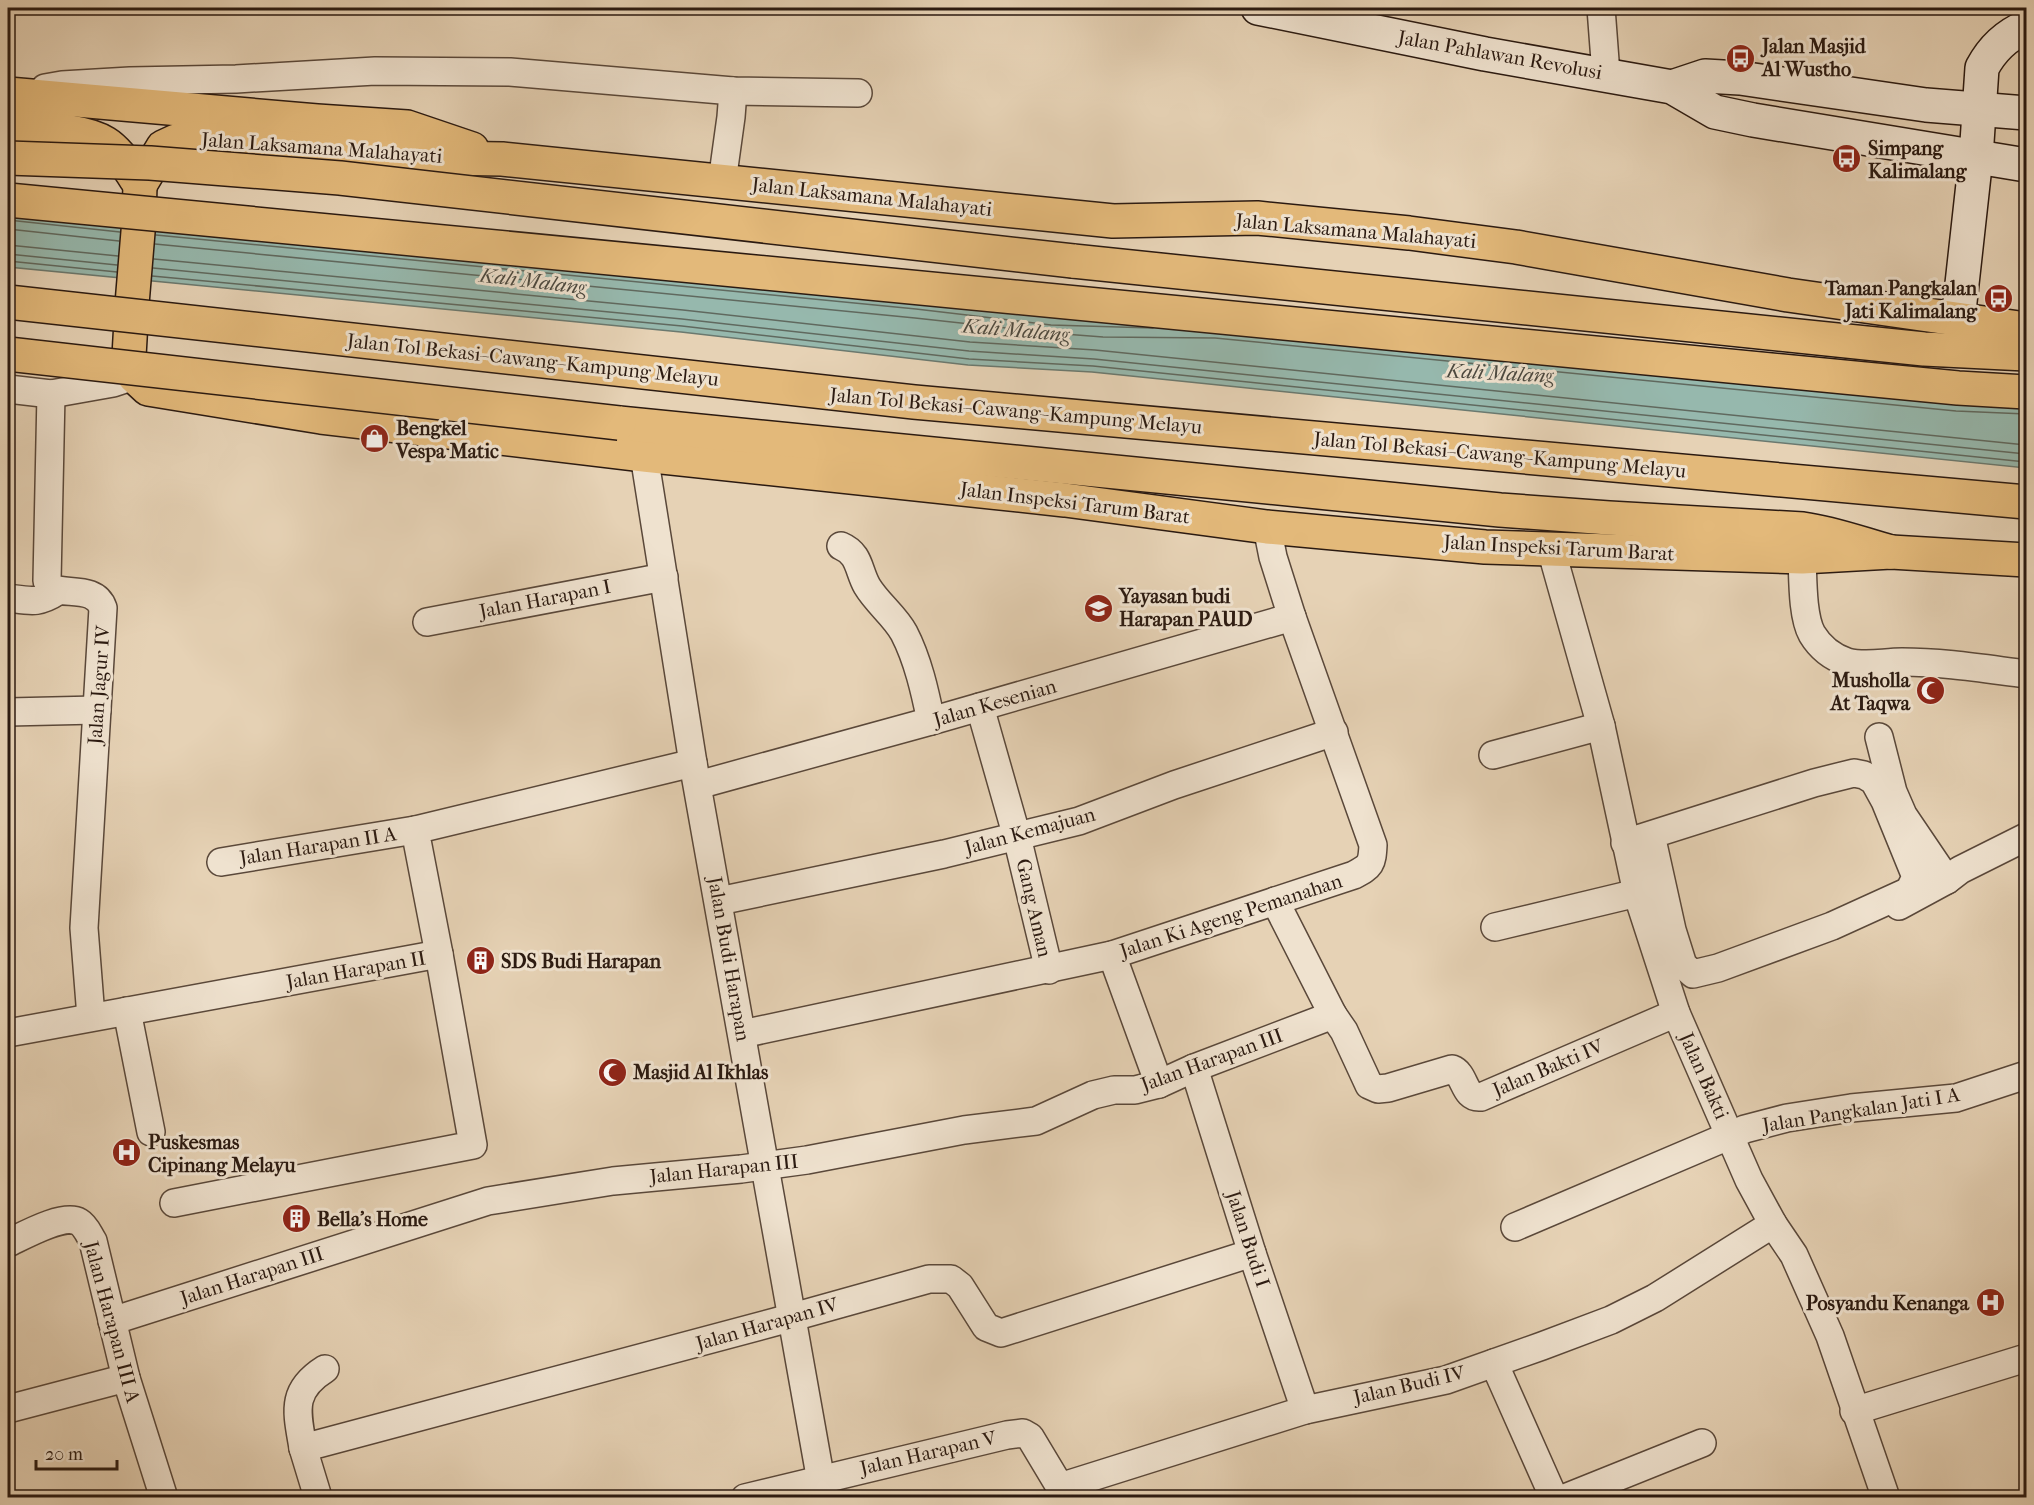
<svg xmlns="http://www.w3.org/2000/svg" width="2034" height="1505" font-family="'IM FELL French Canon',serif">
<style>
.water{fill:#96b8ad;stroke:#6b796f;stroke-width:1.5}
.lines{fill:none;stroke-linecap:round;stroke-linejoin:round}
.shore{stroke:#60695f;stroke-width:1.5}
.street-casing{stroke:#5a483a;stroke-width:30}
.secondary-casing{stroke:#2b1a11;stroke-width:36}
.primary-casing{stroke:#2b1a11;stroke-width:36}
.highway-casing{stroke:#2b1a11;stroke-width:36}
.street{stroke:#efe2cf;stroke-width:27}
.secondary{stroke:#efe2cf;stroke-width:33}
.primary{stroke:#e3b97a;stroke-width:33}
.highway{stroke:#e3b97a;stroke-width:33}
.highway-bridge-casing{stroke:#2b1a11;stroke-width:36;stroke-linecap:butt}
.highway-bridge{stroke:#e3b97a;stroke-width:33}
.labels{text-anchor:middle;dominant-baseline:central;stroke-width:6;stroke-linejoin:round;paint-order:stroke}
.poi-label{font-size:20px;font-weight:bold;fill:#2b1a11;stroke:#efe2cf;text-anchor:start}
.street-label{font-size:20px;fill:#2b1a11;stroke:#efe2cf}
.water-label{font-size:21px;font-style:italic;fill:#4b4940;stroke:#efe2cf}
</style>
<rect width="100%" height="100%" fill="#e6d2b5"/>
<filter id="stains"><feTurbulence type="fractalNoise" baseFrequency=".00333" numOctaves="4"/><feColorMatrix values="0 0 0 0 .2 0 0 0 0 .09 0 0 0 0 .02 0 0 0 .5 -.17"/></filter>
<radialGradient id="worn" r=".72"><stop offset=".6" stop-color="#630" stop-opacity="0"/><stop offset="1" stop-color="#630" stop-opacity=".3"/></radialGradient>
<polygon class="water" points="8,207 2026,392 2026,468 1092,372 968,365 681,332 8,267"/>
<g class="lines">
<g class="shore">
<polyline points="8,220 120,232"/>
<polyline points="8,229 119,241"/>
<polyline points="156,235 916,309 1051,325 1153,328"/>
<polyline points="155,244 915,318 1051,333 1103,337 1215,338 1956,411 2026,414"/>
<polyline points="8,245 118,256"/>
<polyline points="8,254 117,265"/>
<polyline points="154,259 683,310 970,342 1095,350 2026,445"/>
<polyline points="8,261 117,272"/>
<polyline points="153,268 682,319 969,351 1094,359 2026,454"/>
<polyline points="152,276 682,326 969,359 1093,366 2026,462"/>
</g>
<defs>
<g id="street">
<polyline points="1601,8 1606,74"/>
<polyline points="45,88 62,85 130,81 236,79 375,71 510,72 733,91 858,93"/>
<polyline points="722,182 731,117 733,91"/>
<polyline points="8,389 51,394 113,383 134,376"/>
<path d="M51,394L47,581L53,589C70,594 96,587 103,608L84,928L91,1017"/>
<polyline points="644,455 693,763 824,1498"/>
<path d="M841,546C860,554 858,570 867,586C877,603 895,616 904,633C918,660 925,692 931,721"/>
<polyline points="1551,549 1601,726 1637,893 1676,1013 1749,1180 1773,1224 1794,1255 1830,1336 1886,1498"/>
<path d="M1802,557C1803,578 1802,616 1812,634C1821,649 1832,657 1847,662C1866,667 1883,662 1902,662C1944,662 1986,669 2026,674"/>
<path d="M8,598C31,601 38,604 58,591"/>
<polyline points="427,622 664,577"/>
<polyline points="980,707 1017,837 1049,970"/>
<polyline points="8,712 97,710"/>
<polyline points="1879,737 1893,792 1903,815 1947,880"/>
<polyline points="1493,755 1601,726"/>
<polyline points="698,785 931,721 1292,617"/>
<polyline points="1625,843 1814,783 1854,773 1864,775 1874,781 1885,801 1916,877 1909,891 1832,926 1718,968 1693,974 1683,965 1672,930 1651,835"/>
<polyline points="221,862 415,830"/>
<polyline points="719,901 944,854 1079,821 1174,785 1334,732"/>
<path d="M1275,901L1333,1015L1344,1031L1369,1085L1378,1089L1388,1088L1452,1069C1466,1074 1463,1099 1481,1097L1676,1013"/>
<polyline points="1899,906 1947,880 1960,870 2026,837"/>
<polyline points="1495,927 1637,893"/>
<polyline points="1112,955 1159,1084"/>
<polyline points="127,1011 151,1132"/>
<polyline points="8,1033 439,954 415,830 693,763"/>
<path d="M742,1034L1112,955L1354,875C1371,866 1372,864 1373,845L1292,617L1273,557L1267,527"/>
<polyline points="1194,1068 1252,1253 1305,1410"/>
<polyline points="174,1203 473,1145 439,954"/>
<polyline points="1515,1227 1745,1129 1787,1118 1851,1108 1956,1098 2026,1075"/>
<path d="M8,1243C23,1236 64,1213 79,1222C86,1226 89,1235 93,1241L126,1378L164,1498"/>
<polyline points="112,1321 488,1201 613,1181 741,1169 807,1160 964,1130 1036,1121 1093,1095 1114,1090 1135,1090 1159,1084 1194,1068 1333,1015"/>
<polyline points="1494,1363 1554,1498"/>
<polyline points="8,1409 126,1378"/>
<polyline points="1854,1411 2026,1358"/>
<path d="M303,1448C297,1412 290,1391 325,1369"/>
<polyline points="1060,1487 1305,1410 1446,1380 1542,1346 1611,1320 1655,1298 1773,1224"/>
<polyline points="317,1494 303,1448 775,1322 929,1279 951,1279 960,1286 986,1327 1001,1333 1252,1253"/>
<polyline points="745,1498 1007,1435 1023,1433 1030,1437 1060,1487 1063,1498"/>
<polyline points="1565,1498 1702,1443"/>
</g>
<g id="secondary">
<polyline points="1258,8 1485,54 1672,87 1715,112 1753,120 2026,165"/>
<polyline points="1672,87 1705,76 1740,78 1926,105 2026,113"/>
<path d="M1958,320L1976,157L1982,68C1992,49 2007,35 2026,27"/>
</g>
<g id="primary">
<polyline points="8,94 317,121 407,127 472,149"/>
<path d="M8,126C34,129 83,129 105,143C118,151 128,166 136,179"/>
<polyline points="140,185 139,220 132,304 129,356 134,376 148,389 321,417 644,455 1065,500 1267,527 1485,547 1802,557 1891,552 2026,560"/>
<polyline points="140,185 163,147 176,141 196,138 375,157 502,159 1113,221 1257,218 1409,233 1516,247 1788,295 2026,329"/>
</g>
<g id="highway">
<polyline points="1073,261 1924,349 2026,354"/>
<path d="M619,423L1500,510L1609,518L1803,529C1833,533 1862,544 1891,552"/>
</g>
</defs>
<use href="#street" class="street-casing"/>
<use href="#secondary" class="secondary-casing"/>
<use href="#primary" class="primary-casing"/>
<use href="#highway" class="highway-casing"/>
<use href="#street" class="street"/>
<use href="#secondary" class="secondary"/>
<use href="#primary" class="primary"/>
<use href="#highway" class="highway"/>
<defs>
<g id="highway-bridge">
<polyline points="8,158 150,163 340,178 1073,261"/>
<polyline points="8,200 1958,388 2026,392"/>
<polyline points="8,302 914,402 2026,502"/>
<polyline points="8,354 619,423"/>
</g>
</defs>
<use href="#highway-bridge" class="highway-bridge-casing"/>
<use href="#highway-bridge" class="highway-bridge"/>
</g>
<defs>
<symbol id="bus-disc" viewBox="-11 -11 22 22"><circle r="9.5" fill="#8f2418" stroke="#efe2cf"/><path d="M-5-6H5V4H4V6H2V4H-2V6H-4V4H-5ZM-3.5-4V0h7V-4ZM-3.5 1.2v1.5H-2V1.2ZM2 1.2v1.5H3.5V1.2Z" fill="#fff"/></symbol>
<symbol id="shop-disc" viewBox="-11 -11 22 22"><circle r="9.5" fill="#8f2418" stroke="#efe2cf"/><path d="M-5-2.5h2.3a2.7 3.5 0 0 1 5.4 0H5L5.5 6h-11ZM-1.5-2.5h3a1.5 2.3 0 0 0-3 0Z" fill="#fff"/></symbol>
<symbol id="school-disc" viewBox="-11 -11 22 22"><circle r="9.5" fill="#8f2418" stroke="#efe2cf"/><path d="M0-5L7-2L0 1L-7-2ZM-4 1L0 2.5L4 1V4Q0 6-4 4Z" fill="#fff"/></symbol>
<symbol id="mosque-disc" viewBox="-11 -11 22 22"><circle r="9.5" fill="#8f2418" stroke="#efe2cf"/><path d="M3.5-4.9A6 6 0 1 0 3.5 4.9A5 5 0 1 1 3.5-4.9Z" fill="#fff"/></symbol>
<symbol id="building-disc" viewBox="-11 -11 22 22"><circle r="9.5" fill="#8f2418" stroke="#efe2cf"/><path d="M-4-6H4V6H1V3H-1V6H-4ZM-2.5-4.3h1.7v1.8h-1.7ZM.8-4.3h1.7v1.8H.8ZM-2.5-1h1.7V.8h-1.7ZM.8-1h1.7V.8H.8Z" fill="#fff"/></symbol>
<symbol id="hospital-disc" viewBox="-11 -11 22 22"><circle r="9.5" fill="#8f2418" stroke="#efe2cf"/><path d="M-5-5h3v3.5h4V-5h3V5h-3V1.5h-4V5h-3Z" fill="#fff"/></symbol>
</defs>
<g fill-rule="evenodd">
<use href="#bus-disc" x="1724" y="42" width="33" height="33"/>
<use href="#bus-disc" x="1830" y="142" width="33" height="33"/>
<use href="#bus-disc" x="1982" y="282" width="33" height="33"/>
<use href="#shop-disc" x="358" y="422" width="33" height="33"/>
<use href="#school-disc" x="1082" y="592" width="33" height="33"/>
<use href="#mosque-disc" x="1914" y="674" width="33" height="33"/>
<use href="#building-disc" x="464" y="944" width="33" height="33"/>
<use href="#mosque-disc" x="596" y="1056" width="33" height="33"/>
<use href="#hospital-disc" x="110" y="1136" width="33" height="33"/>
<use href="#building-disc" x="280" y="1202" width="33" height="33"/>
<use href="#hospital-disc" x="1974" y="1286" width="33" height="33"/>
</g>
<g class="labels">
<g class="poi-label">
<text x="1762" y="46">Jalan Masjid<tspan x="1762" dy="23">Al Wustho</tspan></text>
<text x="1868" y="148">Simpang<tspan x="1868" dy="23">Kalimalang</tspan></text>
<text x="1977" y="288" text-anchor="end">Taman Pangkalan<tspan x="1977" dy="23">Jati Kalimalang</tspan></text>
<text x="396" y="428">Bengkel<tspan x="396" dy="23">Vespa Matic</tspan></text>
<text x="1119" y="596">Yayasan budi<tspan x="1119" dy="23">Harapan PAUD</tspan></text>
<text x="1910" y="680" text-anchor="end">Musholla<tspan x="1910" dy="23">At Taqwa</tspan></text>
<text x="501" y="961">SDS Budi Harapan</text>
<text x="633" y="1072">Masjid Al Ikhlas</text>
<text x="148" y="1142">Puskesmas<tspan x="148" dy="23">Cipinang Melayu</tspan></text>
<text x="317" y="1219">Bella's Home</text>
<text x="1969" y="1303" text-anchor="end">Posyandu Kenanga</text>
</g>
<g class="street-label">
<text transform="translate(1500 55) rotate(10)">Jalan Pahlawan Revolusi</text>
<text transform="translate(322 148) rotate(4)">Jalan Laksamana Malahayati</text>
<text transform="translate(872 197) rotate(6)">Jalan Laksamana Malahayati</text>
<text transform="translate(1356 231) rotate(5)">Jalan Laksamana Malahayati</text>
<text transform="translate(533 360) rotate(6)">Jalan Tol Bekasi–Cawang–Kampung Melayu</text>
<text transform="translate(1016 411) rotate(5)">Jalan Tol Bekasi–Cawang–Kampung Melayu</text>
<text transform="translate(1500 455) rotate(5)">Jalan Tol Bekasi–Cawang–Kampung Melayu</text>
<text transform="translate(1075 503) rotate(7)">Jalan Inspeksi Tarum Barat</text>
<text transform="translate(1559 548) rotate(3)">Jalan Inspeksi Tarum Barat</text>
<text transform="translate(545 599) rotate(-11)">Jalan Harapan I</text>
<text transform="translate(99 685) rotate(-86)">Jalan Jagur IV</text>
<text transform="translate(995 703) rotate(-16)">Jalan Kesenian</text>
<text transform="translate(1030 831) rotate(-15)">Jalan Kemajuan</text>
<text transform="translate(318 846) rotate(-9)">Jalan Harapan II A</text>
<text transform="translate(1034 908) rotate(77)">Gang Aman</text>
<text transform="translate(1231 916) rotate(-18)">Jalan Ki Ageng Pemanahan</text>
<text transform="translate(729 959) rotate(80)">Jalan Budi Harapan</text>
<text transform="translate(356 970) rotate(-10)">Jalan Harapan II</text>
<text transform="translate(1212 1060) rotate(-20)">Jalan Harapan III</text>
<text transform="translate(1548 1068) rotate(-23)">Jalan Bakti IV</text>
<text transform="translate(1704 1076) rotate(66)">Jalan Bakti</text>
<text transform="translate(1861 1110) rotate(-9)">Jalan Pangkalan Jati I A</text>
<text transform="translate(724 1169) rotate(-6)">Jalan Harapan III</text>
<text transform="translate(1248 1239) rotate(72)">Jalan Budi I</text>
<text transform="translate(252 1276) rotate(-18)">Jalan Harapan III</text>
<text transform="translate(112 1322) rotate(75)">Jalan Harapan III A</text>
<text transform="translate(767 1324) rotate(-16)">Jalan Harapan IV</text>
<text transform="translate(1409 1385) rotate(-13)">Jalan Budi IV</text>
<text transform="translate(928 1453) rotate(-13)">Jalan Harapan V</text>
</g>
<g class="water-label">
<text transform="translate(533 281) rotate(7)">Kali Malang</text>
<text transform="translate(1016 330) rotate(5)">Kali Malang</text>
<text transform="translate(1500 373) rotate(3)">Kali Malang</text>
</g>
</g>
<rect width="2034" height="1505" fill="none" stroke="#e6d2b5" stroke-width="30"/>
<rect x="9" y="9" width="2016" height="1487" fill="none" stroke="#2b1a11" stroke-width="3"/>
<rect x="15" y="15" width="2004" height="1475" fill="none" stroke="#2b1a11" stroke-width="1.5"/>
<path d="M36 1460v9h81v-9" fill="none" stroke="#2b1a11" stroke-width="3"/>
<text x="45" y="1460" font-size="18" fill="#2b1a11" stroke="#efe2cf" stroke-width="4.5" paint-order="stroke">20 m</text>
<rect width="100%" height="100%" filter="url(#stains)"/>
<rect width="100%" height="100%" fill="url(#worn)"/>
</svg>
